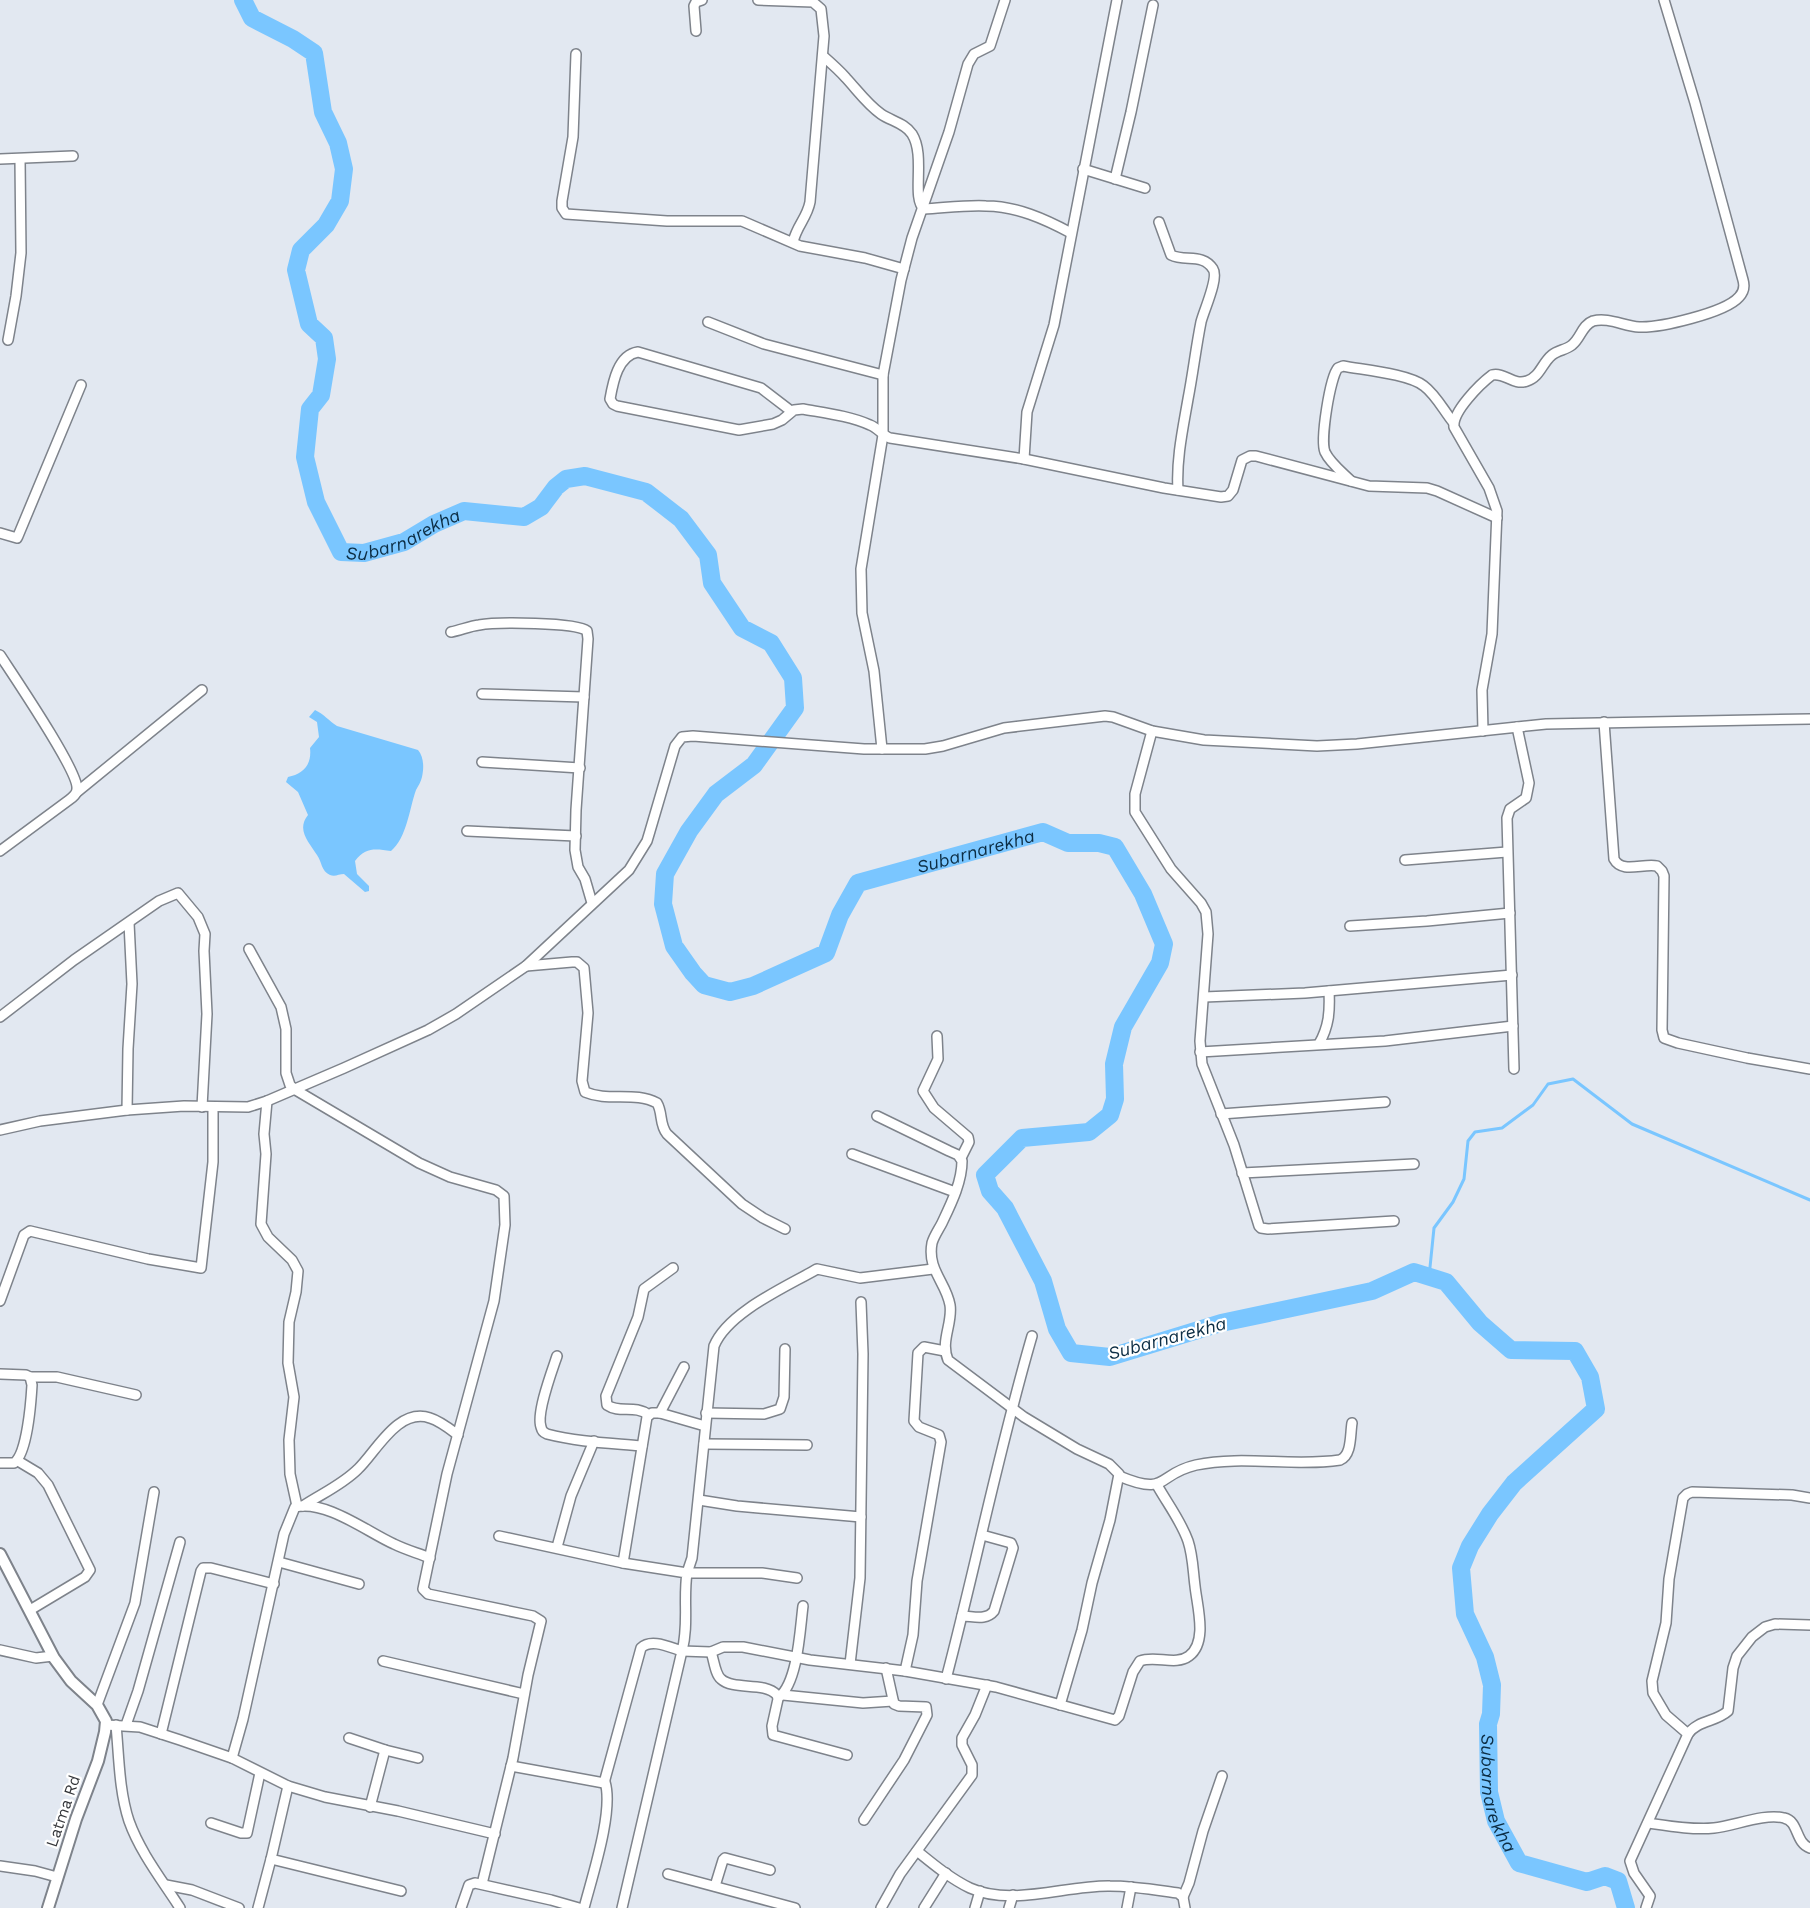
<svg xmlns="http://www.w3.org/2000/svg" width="1810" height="1908" font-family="'Work Sans',sans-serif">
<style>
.water{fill:#7ac6ff}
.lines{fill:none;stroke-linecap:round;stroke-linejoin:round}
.stream{stroke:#7ac6ff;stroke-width:3}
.river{stroke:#7ac6ff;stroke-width:18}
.minor-casing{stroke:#7e838b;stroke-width:12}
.tertiary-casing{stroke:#7e838b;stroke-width:14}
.minor{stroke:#fff;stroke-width:9}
.tertiary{stroke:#fff;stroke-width:10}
.labels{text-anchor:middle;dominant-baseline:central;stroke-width:4.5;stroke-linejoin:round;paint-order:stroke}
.street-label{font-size:16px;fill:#34363a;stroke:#fff}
.water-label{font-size:18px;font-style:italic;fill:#0c2d44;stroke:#fff}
</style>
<rect width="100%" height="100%" fill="#e2e8f1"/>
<path class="water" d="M315,710C324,714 329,721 337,726L418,750C424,757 424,768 422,777C421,782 418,786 416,790C409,810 407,837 391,851C375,849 366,847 355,861L357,874L369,886V891L365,892L344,874C339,874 335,877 330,875C321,871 322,862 317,855C309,842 296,830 308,815L298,792L286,782L288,777C303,774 312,765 310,748L319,737L317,722L309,717Z"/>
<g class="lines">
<polyline class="stream" points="1429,1277 1434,1228 1453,1202 1464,1179 1468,1141 1475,1132 1502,1128 1533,1105 1548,1084 1573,1079 1632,1124 1810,1200"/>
<path class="river" id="s1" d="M243,0L252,18L293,39L314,53L323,112L338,143L344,169L340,201L326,225L301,250L296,270L309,324L324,338L327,359L321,395L310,409L305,457L316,502L341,552L364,553L404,542L434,524L464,511L524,517L541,507L556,487L566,479L585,476L646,492L681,519L708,555L712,583L742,628L771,643L793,678L795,708L754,765L716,794L689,831L665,874L663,904L674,946L693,973L704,985L730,992L753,986L826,953L840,915L858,883L1043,832L1068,843H1099L1115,847L1143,894L1164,944L1160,963L1123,1027L1114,1064L1115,1099L1110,1115L1089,1132L1022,1138L985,1175L990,1191L1005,1208L1043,1281L1057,1329L1071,1353L1110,1357L1221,1323L1372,1291L1414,1272L1446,1282L1480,1323L1511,1350L1575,1351L1590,1377L1596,1409L1514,1483L1490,1514L1470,1546L1461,1568L1465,1614L1485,1657L1492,1685L1491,1714L1488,1724L1489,1792L1496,1821L1519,1863L1587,1882L1605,1876L1618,1881L1626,1908"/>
<defs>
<g id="minor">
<path d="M758,0L813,2L821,9L824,36L810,202C807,218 797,225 793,242"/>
<polyline points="696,31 694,6 696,2 702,0"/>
<polyline points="576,54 573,137 562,201 562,208 566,214 667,221 742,221 800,246 865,258 904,269"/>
<path d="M823,56C831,63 839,70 846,78C858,91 867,104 881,114C891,121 905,123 912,134C926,156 911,198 924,209C944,208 965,205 986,206C1016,206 1045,219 1071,233"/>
<polyline points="0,159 73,156"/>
<polyline points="1083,169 1145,188"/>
<polyline points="1115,179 1131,112 1153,5"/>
<path d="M1159,222L1171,255C1185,262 1203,253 1213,269C1219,278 1204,310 1201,322C1196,347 1193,373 1188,399C1183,428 1176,460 1178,490"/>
<polyline points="708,322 764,344 883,375"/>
<polyline points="8,340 16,296 21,253 20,159"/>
<path d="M791,411L761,388L638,352C618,355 613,382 610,399L613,404L617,406L739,430L773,424L782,420L794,410L803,409C825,413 850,416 870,425C878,428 882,435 890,438L1024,459L1164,488L1221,497L1228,496L1233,490L1242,460L1250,456H1256L1369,486L1427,488L1437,491L1497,518"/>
<polyline points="1024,459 1027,412 1054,325 1117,0"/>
<path d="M1351,481C1343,473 1330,463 1325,452C1320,440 1330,377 1338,368L1343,366C1364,370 1409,374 1424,386C1436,395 1444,411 1453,422"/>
<polyline points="0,533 17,538 18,536 81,385"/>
<path d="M451,632C461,630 470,626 479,625C496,622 576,622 587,631L588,639L576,810L575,850L578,867L585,879L592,903"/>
<path d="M0,655C13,675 79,772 77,789C77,794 73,797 69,800L0,851"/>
<polyline points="482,694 584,697"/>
<path d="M1604,722L1614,859C1622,874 1643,863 1657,866L1662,871L1664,876L1662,1030L1664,1038L1678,1043L1747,1058L1810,1069"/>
<polyline points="1152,731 1135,794 1135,812 1171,869 1201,903 1206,912 1208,934 1200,1041 1202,1064 1234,1145 1259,1226 1261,1228 1268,1229 1394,1221"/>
<path d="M1483,731L1482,690L1492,634L1497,511L1489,488L1454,427C1452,412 1480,384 1492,375C1505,372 1513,386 1527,381C1540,377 1542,363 1552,355C1558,350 1566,350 1572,345C1581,338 1582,325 1593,321C1608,317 1624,326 1639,327C1659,328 1725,313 1739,297C1744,292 1745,287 1743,280L1695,103L1664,0"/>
<polyline points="882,749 874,671 862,613 861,569 883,435 883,375 901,280 912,238 949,132 968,64 974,54 990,46 1005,0"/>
<polyline points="482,762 580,768"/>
<polyline points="77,792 202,690"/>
<polyline points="467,831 576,836"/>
<polyline points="1405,860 1507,852"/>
<polyline points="1350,926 1427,921 1510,913"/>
<polyline points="249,949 281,1007 286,1029 286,1073 290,1085 294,1089 419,1163 450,1177 496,1190 504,1196 505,1225 494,1301 447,1474 423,1589 428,1594 533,1616 541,1621 528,1675 513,1758 482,1884"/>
<path d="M526,966L572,962H577L584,968L588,1013L582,1081L585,1092C608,1102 635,1091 657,1103C663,1113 659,1124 667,1134L742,1204L763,1218L785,1229"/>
<polyline points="1204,997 1305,993 1512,975"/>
<polyline points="0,1017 74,960 159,901 178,893 198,917 205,934 204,951 207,1014 202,1107"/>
<polyline points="937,1036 938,1059 923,1091 934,1108 968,1137 969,1142 961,1158"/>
<path d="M1319,1044C1329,1026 1330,1012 1329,991"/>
<polyline points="1200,1052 1385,1041 1513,1026"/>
<polyline points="1514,1069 1507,818 1510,809 1526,798 1529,783 1517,727"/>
<polyline points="267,1101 264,1134 266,1154 261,1224 268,1237 292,1260 298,1271 296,1292 289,1322 288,1363 294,1397 289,1440 290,1474 297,1506"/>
<polyline points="127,1110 128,1049 132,984 129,923"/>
<polyline points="1221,1114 1385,1102"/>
<path d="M877,1116L949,1151L958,1155L962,1161C962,1182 951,1204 942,1223C939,1229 934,1236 932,1243C927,1270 946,1282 950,1305C953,1323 940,1341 948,1360L1024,1417L1077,1449L1109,1464L1119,1474L1110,1520L1092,1583L1082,1630L1060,1705"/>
<polyline points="0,1130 40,1121 127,1110 184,1106 248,1107 267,1101 344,1068 428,1030 456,1014 526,966 629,870 647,841 650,831 675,746 682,737 693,736 864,749 925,749 943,746 1004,728 1105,716 1113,717 1152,731 1204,740 1317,746 1357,744 1546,724 1810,719"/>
<polyline points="852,1154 955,1192"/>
<polyline points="1242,1173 1414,1164"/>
<polyline points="0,1301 24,1235 30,1231 148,1259 201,1268 213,1162 213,1107"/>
<path d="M557,1356C552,1371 536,1413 541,1427C542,1431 543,1432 547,1434C578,1442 610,1443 642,1446"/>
<path d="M0,1374L26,1375L30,1377L32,1385C31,1402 27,1454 14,1463H0"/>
<polyline points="30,1377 57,1377 136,1395"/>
<polyline points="660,1413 684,1367"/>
<polyline points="706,1413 764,1414 780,1409 784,1397 785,1349"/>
<path d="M649,1415C634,1404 620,1414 607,1405L606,1396L638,1317L644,1289L673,1268"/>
<polyline points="704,1444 807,1445"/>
<polyline points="18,1461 38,1473 48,1485 90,1570 85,1577 30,1610"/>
<path d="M1119,1476C1169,1497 1156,1474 1196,1465C1243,1455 1293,1467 1340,1460C1352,1455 1350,1435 1352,1423"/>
<polyline points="699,1500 737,1506 861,1517"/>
<path d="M303,1506C321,1494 342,1485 358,1469C376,1452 398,1407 430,1418C440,1421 450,1429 458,1435"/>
<path d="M499,1536L623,1563L687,1573C683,1599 689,1625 682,1651L711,1652L723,1647H743L810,1660L905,1671L996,1687L1115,1720L1119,1716L1133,1672L1140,1661C1155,1655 1176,1666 1189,1656C1208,1642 1197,1606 1195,1586C1193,1571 1193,1556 1188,1541C1181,1521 1167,1503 1157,1485"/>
<polyline points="557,1547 571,1496 594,1441"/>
<polyline points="279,1562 359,1584"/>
<polyline points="623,1563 647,1417 652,1413 660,1413 705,1426"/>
<path d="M797,1578L762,1573H687L692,1558L714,1346C728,1312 786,1287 817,1269L860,1278L933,1269"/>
<path d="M962,1616C973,1616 986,1621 994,1611L1013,1548L1011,1543L982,1535"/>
<polyline points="0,1650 36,1658 53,1656"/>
<path d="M711,1652C714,1660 715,1674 721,1679C734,1691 764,1681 777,1695L778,1699L772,1726L773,1735L847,1755"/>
<polyline points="383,1661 524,1694"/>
<polyline points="850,1664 860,1578 863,1354 861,1302"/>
<polyline points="905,1671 913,1635 917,1581 941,1442 939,1435 919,1427 914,1421 918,1353 924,1347 945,1351"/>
<path d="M946,1679C976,1565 999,1449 1032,1336"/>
<polyline points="783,1695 863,1703 893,1701"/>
<path d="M779,1697C798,1682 800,1629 803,1606"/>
<polyline points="97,1705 135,1603 154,1492"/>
<polyline points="106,1725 140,1727 180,1740 232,1758 288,1786 325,1797 398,1811 495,1834"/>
<path d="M116,1725C119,1756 119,1791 129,1821C140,1852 162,1880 180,1908"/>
<polyline points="126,1725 138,1691 180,1542"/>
<polyline points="161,1734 201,1571 203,1568 211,1568 274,1584"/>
<polyline points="1688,1734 1666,1715 1653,1693 1652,1681 1666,1623 1669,1579 1683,1498 1687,1494 1692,1492 1792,1495 1810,1498"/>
<polyline points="349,1738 385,1750 370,1807"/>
<polyline points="385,1750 418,1758"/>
<path d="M232,1758L243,1719L284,1534L295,1507C327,1500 367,1532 394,1544C406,1550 418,1553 430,1558"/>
<path d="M511,1766L604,1783L641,1648C651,1638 669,1647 682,1651L622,1908"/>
<polyline points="288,1786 271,1859 401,1891"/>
<polyline points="864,1820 904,1760 927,1715 926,1707 899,1706 894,1704 886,1668"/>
<polyline points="211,1823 241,1833 247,1833 260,1773"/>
<path d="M1648,1823C1669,1826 1693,1830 1714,1828C1734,1826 1764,1813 1784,1818C1799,1821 1795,1843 1810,1848"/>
<path d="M917,1851C933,1864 951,1879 970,1888C1012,1907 1066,1885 1110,1886C1132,1886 1156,1890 1178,1893L1183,1897L1185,1908"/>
<polyline points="0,1866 35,1871 57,1877"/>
<polyline points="668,1874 795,1908"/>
<polyline points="166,1885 192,1890 239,1908"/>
<polyline points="715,1886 723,1860 725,1858 770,1870"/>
<polyline points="1183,1897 1189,1883 1203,1831 1222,1776"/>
<polyline points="258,1908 271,1859"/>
<polyline points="461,1908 469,1885 475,1883 551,1900 579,1908"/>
<path d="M584,1908C592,1877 614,1811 605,1782"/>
<polyline points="881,1908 900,1874 972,1775 972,1765 962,1745 962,1738 975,1715 987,1685"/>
<polyline points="924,1908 946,1873"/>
<polyline points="975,1908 980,1891"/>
<polyline points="1009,1908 1013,1895"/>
<polyline points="1127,1908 1131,1887"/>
<path d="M1646,1908L1650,1896L1634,1873L1630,1861L1688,1734C1698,1720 1716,1722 1728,1711L1733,1668L1737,1656L1752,1637L1765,1627L1775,1624L1810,1625"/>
</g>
<polyline id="tertiary" points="0,1554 54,1658 71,1681 97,1705 106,1721 105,1732 98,1761 76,1819 48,1908"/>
</defs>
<use href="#minor" class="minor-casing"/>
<use href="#tertiary" class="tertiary-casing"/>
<use href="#minor" class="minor"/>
<use href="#tertiary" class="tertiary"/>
</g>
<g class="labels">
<g class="street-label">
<text transform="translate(63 1811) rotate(-71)">Latma Rd</text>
</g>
<g class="water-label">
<text stroke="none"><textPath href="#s1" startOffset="696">Subarnarekha</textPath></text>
<text stroke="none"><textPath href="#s1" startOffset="1904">Subarnarekha</textPath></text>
<text transform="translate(1167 1338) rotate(-15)">Subarnarekha</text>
<text stroke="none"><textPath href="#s1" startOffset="3741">Subarnarekha</textPath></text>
</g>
</g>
</svg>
